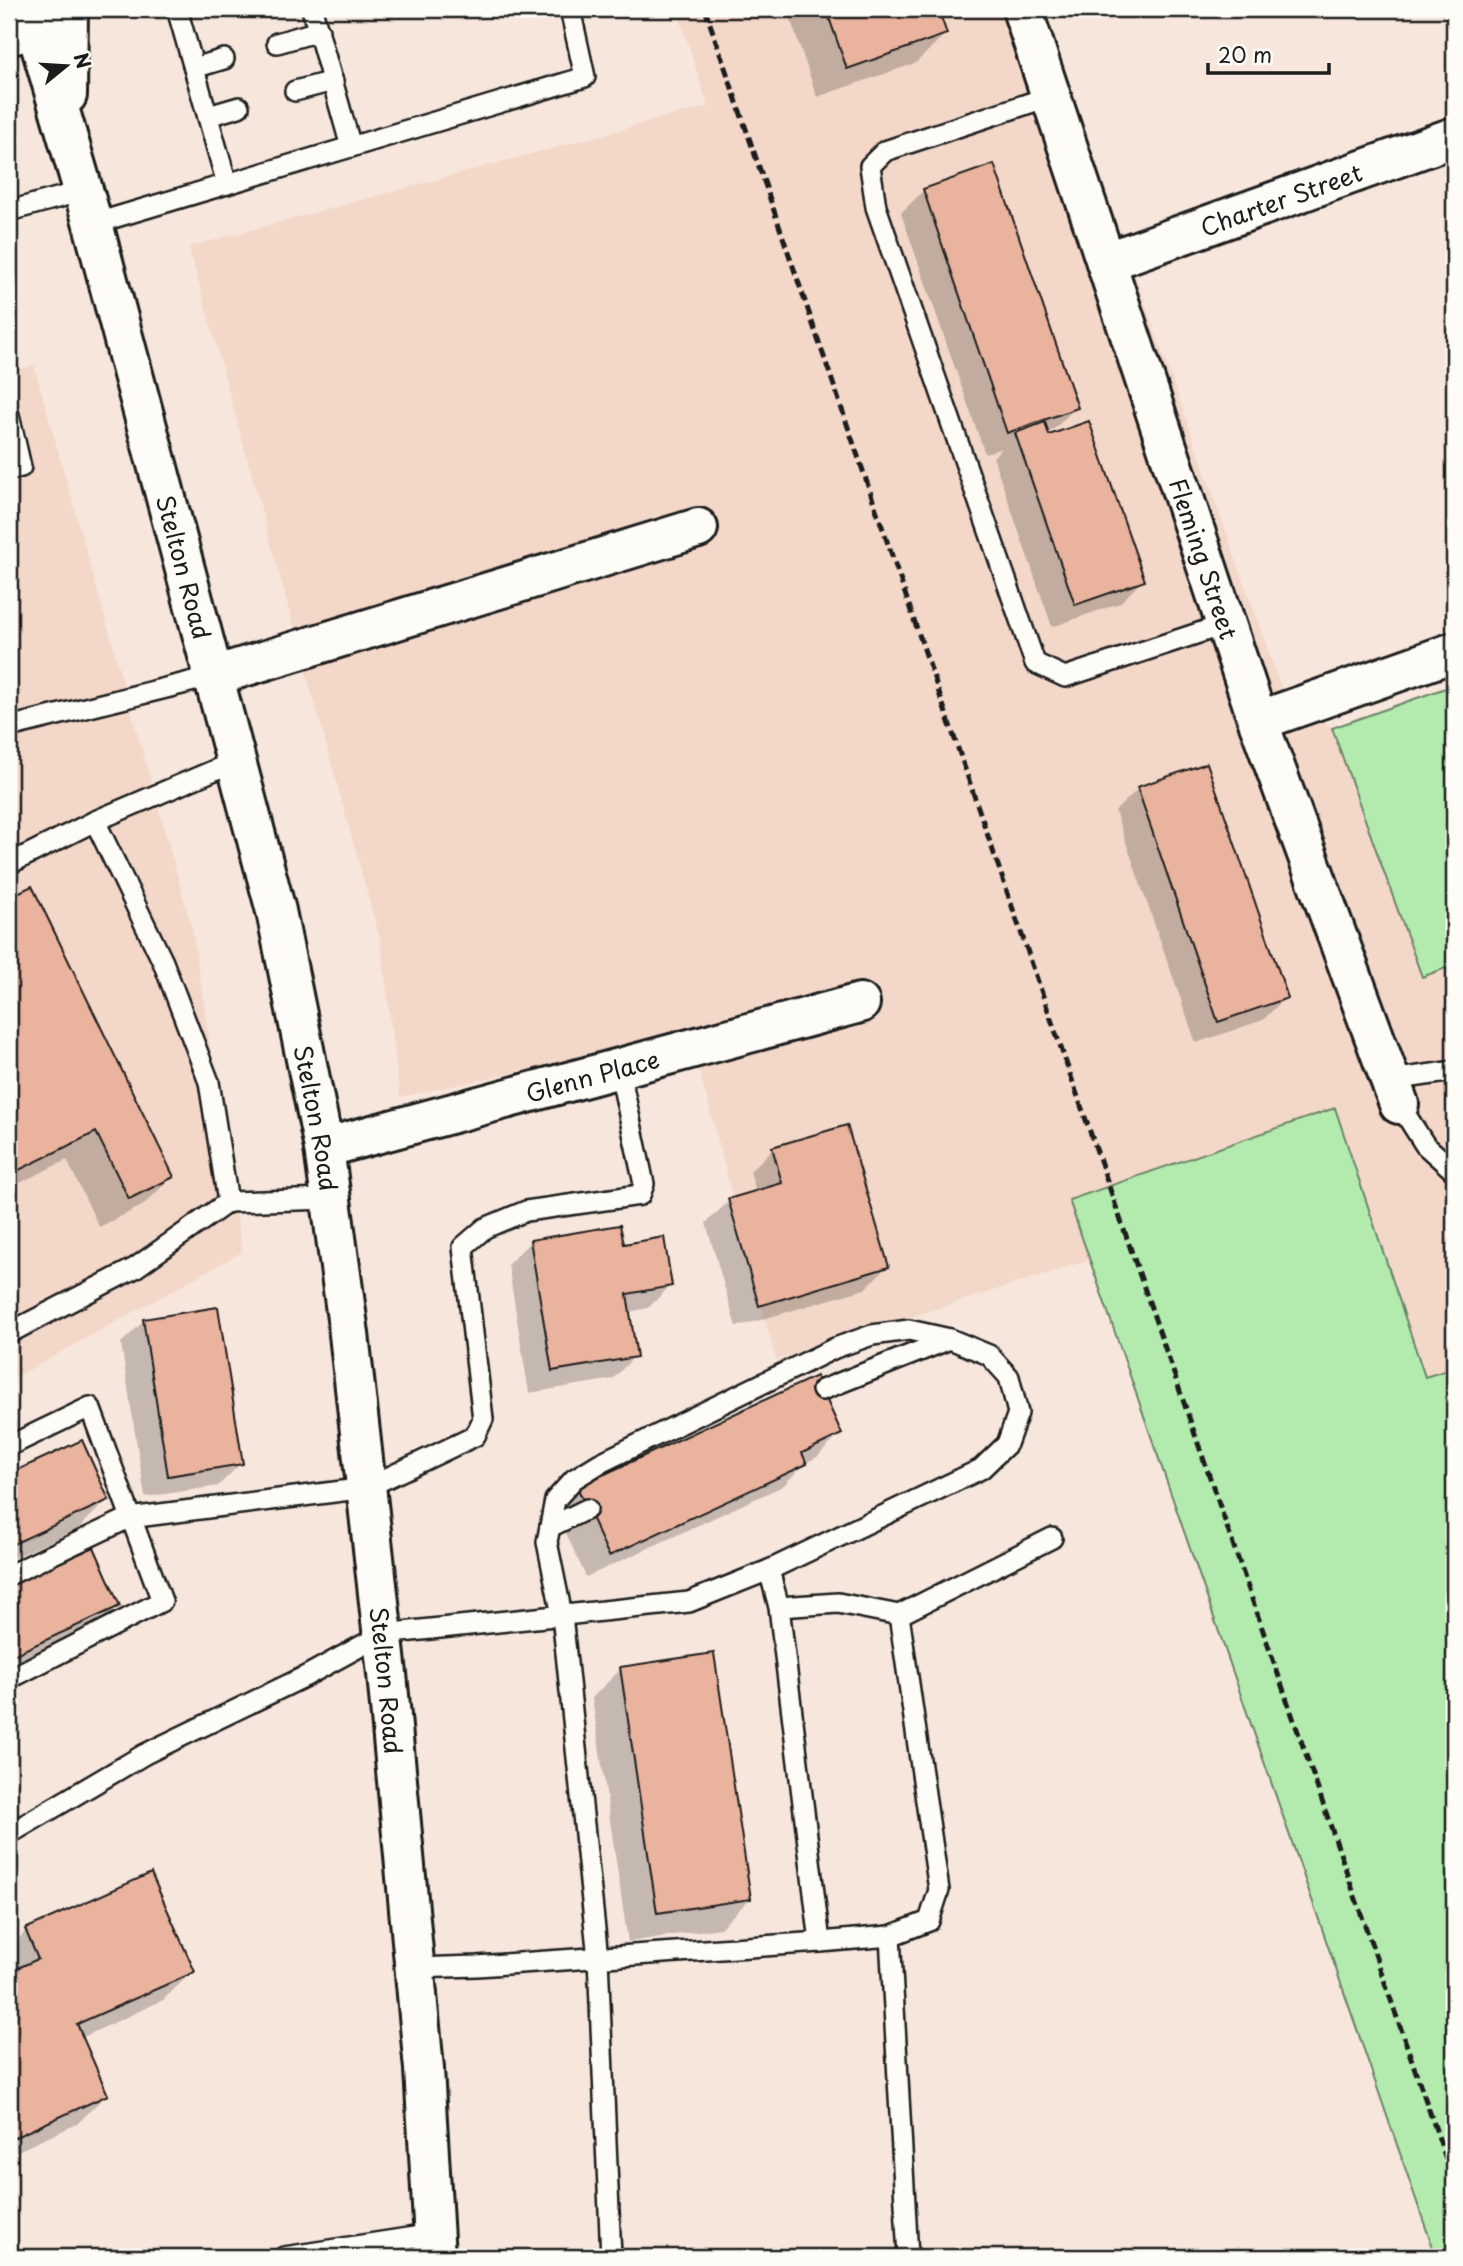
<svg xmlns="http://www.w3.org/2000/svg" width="1463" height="2266" font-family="'Playpen Sans',sans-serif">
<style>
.built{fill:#f3d7c9}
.green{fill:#b3ebaf;stroke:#688466;stroke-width:2}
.shadow{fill:#0003}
.building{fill:#e9b39e;stroke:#1c1c1c;stroke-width:2}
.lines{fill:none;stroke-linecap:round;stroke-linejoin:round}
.service-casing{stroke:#1c1c1c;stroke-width:24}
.minor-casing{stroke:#1c1c1c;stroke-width:44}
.secondary-casing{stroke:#1c1c1c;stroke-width:44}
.service{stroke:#fdfcf7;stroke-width:19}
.minor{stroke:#fdfcf7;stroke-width:38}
.secondary{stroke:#fdfcf7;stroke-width:38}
.rail{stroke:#1c1c1c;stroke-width:5;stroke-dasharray:10 5;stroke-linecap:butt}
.labels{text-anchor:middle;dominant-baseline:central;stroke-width:6;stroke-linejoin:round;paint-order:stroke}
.street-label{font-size:24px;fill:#1c1c1c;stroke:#fdfcf7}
</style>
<rect width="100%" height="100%" fill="#f7e6dc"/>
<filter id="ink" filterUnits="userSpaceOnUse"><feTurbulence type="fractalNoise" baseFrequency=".0143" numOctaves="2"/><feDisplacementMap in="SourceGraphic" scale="14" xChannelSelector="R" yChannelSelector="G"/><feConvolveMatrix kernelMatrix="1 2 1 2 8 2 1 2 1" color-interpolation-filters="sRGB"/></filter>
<g filter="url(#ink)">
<g class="built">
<polygon points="677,9 1041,9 1281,687 1332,728 1422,976 1454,965 1454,1368 1425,1378 1334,1108 1069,1200 1089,1260 776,1360 690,1035 400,1097 381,943 189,247 708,106"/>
<polygon points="34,365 192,928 242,1252 9,1381 9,372"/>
</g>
<g class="green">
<polygon points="1454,685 1454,965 1422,977 1332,728"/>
<polygon points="1335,1108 1425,1377 1454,1368 1454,2257 1436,2257 1069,1200"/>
</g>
<g class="shadow">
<polygon points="787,9 936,9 945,34 916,63 817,97"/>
<polygon points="924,190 1076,407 1053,430 1046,433 1143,580 1120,603 1052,627 993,457 1002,448 985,454 901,213"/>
<polygon points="1138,789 1286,997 1263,1020 1196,1043 1115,811"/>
<polygon points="32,888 172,1177 142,1206 99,1227 67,1160 9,1188 9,899"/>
<polygon points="773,1149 887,1266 865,1289 736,1327 706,1223 729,1201 756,1192 750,1171"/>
<polygon points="531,1241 622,1246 670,1286 648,1308 628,1312 635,1356 613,1379 529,1393 508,1264"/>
<polygon points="144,1321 241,1463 218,1486 145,1497 121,1343"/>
<polygon points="840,1434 817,1457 805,1463 783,1486 586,1577 556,1511 578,1488"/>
<polygon points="81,1443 107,1500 78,1529 9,1560 9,1476"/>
<polygon points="93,1549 118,1606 89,1635 9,1671 9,1587"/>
<polygon points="621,1669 750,1899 720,1928 628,1942 592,1698"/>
<polygon points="26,1931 193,1971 163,2000 81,2038 106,2095 77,2124 9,2155 9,1948"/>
</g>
<g class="building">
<polygon points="826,9 938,9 947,34 847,69"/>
<polygon points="994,164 1078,408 1007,433 923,189"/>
<polygon points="1089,421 1145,581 1075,605 1015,433 1045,422 1049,435"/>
<polygon points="1207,763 1288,998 1218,1022 1137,787"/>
<polygon points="32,886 174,1177 129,1199 96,1132 9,1175 9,897"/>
<polygon points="847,1125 889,1267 759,1306 728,1199 782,1183 772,1147"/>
<polygon points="620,1225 624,1244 664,1237 672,1286 627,1294 637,1357 552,1371 530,1240"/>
<polygon points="218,1307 243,1464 168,1476 143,1319"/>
<polygon points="816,1376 842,1434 802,1453 807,1464 609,1556 577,1487"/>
<polygon points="82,1440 109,1500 9,1546 9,1474"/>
<polygon points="94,1547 120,1606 9,1657 9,1585"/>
<polygon points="714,1653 751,1899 657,1913 620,1667"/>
<polygon points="151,1873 195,1972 77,2024 108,2095 9,2140 9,1972 38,1959 25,1929"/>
</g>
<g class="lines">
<defs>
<g id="service">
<polyline points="177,9 227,184"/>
<polyline points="312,9 351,147"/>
<polyline points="277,43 319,31"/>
<polyline points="9,46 38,37"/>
<polyline points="194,68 224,59"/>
<polyline points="295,91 333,81"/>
<polyline points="1051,96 885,151 870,166 876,207 1035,663 1065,677 1226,624"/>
<polyline points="208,116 239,107"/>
<polyline points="9,211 83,191"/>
<polyline points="93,224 585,77 570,9"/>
<polyline points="9,415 21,467 9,470"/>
<polyline points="9,727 214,676"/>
<polyline points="236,761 95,821 163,962 209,1082 228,1202 331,1199"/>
<polyline points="9,864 95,821"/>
<polyline points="1391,1080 1454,1071"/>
<polyline points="1399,1104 1425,1145 1454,1171"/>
<polyline points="9,1333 135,1268 228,1202"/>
<polyline points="822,1390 950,1339"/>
<polyline points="9,1446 90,1407 162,1601 9,1679"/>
<polyline points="550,1527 587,1509"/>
<polyline points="9,1575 129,1518 366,1488 475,1436 483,1419 463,1247 485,1228 526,1211 640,1195 644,1184 619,1068"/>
<polyline points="779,1607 838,1603 899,1615"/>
<polyline points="9,1834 145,1754 306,1676 383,1634 689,1602 769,1570 779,1607 820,1942 477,1966 415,1968"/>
<polyline points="890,1936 929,1921 939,1890 899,1615 1052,1538"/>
<polyline points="820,1942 890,1936 908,2257"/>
<polyline points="284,2257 434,2234"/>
<polyline points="611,2257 598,1958 562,1615 547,1542 555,1500 574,1479 600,1463 835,1348 872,1335 909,1330 950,1339 989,1355 1009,1377 1018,1413 1007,1444 981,1469 769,1570"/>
</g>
<g id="minor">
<path id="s1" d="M1022,9L1258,721L1399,1104"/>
<path id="s2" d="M1106,262L1454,137"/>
<polyline points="214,676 698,528"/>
<polyline points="1258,721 1454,652"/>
<path id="s3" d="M324,1148L860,1003"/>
</g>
<g id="secondary">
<path id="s4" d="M30,9L93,224L276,911L324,1148L349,1334L387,1674L424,2069L435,2257"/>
<polyline points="67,95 68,9"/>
</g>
</defs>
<use href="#service" class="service-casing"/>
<use href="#minor" class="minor-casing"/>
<use href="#secondary" class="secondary-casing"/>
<use href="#service" class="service"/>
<use href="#minor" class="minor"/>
<use href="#secondary" class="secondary"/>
<polyline class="rail" points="705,9 1016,918 1454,2182"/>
</g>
</g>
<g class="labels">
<g class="street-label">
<text stroke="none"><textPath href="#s2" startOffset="186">Charter Street</textPath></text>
<text stroke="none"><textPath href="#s1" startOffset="579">Fleming Street</textPath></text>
<text stroke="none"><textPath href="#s4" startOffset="579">Stelton Road</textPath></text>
<text stroke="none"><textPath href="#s3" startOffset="278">Glenn Place</textPath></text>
<text stroke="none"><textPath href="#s4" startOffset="1146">Stelton Road</textPath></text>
<text stroke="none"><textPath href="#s4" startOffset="1713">Stelton Road</textPath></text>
</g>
</g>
<rect width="1463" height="2266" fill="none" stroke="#fdfcf7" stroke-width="35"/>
<rect x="18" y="18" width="1428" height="2231" fill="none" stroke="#1c1c1c" stroke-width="2.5" filter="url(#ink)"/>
<g transform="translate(66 66) rotate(72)" stroke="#fdfcf7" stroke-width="5" paint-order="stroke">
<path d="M0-5L12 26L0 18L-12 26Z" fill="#1c1c1c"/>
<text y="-10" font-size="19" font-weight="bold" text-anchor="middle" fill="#1c1c1c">N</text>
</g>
<path d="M1208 63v10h121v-10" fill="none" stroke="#1c1c1c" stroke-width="3.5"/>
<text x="1218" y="63" font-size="21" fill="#1c1c1c" stroke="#fdfcf7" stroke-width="5" paint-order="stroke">20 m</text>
</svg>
